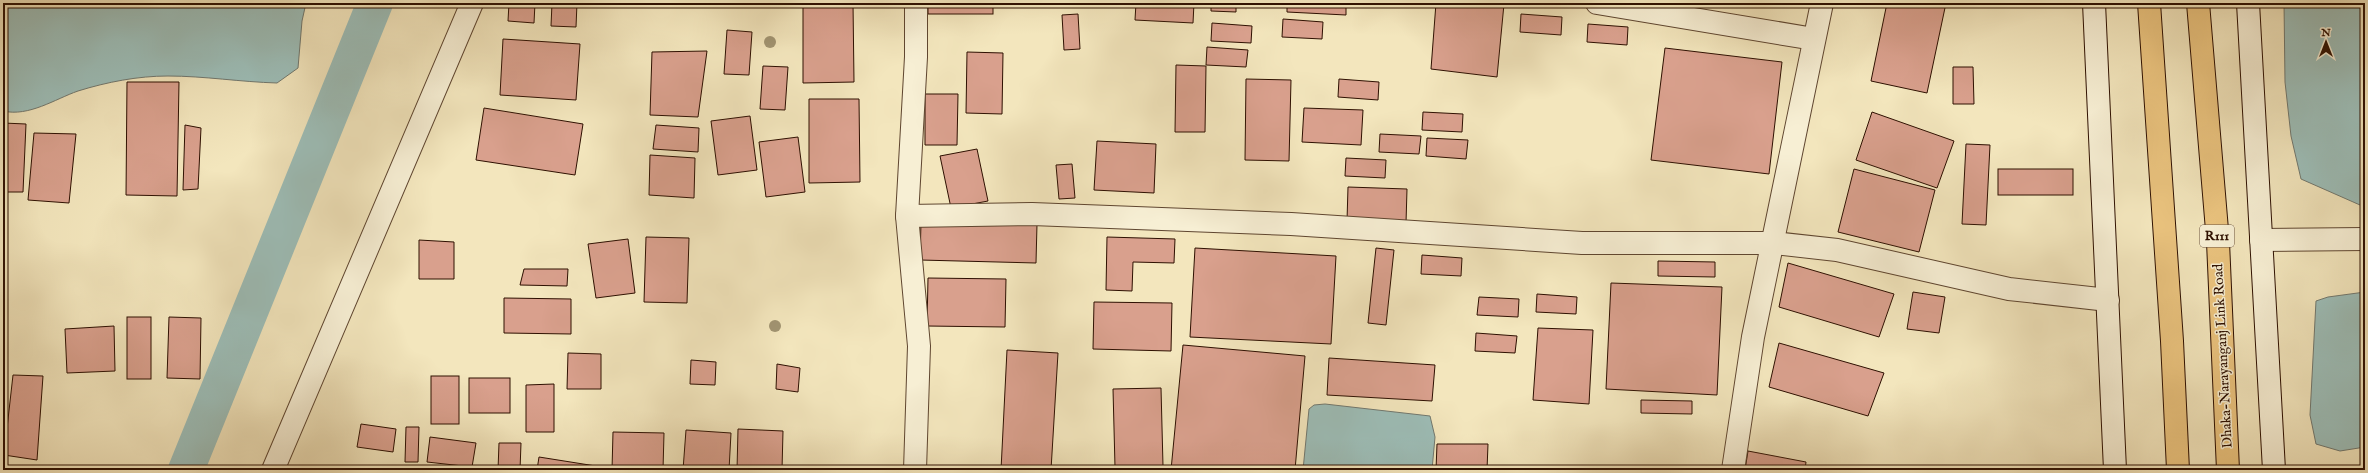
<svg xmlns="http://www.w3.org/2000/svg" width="2368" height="473" font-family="'IM FELL English',serif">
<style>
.water{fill:#9dbeb8;stroke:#71786f}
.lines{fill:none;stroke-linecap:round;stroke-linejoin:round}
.canal{stroke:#9dbeb8;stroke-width:36}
.building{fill:#d9a08d;stroke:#2e1001}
.street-casing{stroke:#5f4630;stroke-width:24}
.secondary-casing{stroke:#2e1001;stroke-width:24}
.primary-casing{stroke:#2e1001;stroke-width:24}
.street{stroke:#f7efd4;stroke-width:22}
.secondary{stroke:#f7efd4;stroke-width:22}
.primary{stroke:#eac37e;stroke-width:22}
.tree{fill:#a19472}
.labels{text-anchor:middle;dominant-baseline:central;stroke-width:3;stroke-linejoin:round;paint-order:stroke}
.shield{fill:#f7efd4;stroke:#6a5340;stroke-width:1}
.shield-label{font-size:13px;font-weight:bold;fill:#2e1001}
.street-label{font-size:14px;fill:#2e1001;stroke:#f7efd4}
</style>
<rect width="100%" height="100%" fill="#f3e6bd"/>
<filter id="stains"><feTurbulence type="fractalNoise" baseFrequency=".005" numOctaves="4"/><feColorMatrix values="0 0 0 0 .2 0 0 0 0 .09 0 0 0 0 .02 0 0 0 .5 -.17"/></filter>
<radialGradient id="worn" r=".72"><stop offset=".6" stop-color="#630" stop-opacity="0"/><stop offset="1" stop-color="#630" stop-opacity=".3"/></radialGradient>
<g class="water">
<path d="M3,3H306L302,21L298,68L277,83C241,82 204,76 168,76C138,76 107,82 78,91C55,99 29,117 3,111Z"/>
<polygon points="2284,3 2365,3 2365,205 2360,205 2301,179 2291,136 2285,82"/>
<polygon points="2365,292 2365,447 2340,451 2316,444 2310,415 2316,301 2328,297"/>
<polygon points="1325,404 1430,416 1435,437 1432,470 1303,470 1309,409 1314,405"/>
</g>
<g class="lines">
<polyline class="canal" points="186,470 375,3"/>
</g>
<g class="building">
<polygon points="509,3 535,3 534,23 508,21"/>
<polygon points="552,3 577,3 576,27 551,26"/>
<polygon points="803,3 853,3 854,82 803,83"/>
<rect x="928" y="3" width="65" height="11"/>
<polygon points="1136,3 1194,3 1193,23 1135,20"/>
<polygon points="1211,3 1236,3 1236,12 1211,11"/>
<polygon points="1287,3 1346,3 1346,15 1287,12"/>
<polygon points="1436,3 1504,4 1497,77 1431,69"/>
<polygon points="1887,3 1946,3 1927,93 1871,81"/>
<polygon points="1078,14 1080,49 1064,50 1062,15"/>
<polygon points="1521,14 1562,17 1561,35 1520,32"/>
<polygon points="1283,19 1323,22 1322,39 1282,37"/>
<polygon points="1212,23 1252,26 1251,43 1211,41"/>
<polygon points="1588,24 1628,27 1627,45 1587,42"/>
<polygon points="727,30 752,32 749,75 724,74"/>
<polygon points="503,39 580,44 576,100 500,95"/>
<polygon points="1207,47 1248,50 1246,67 1206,65"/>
<polygon points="1665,48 1782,62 1769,174 1651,160"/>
<polygon points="707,51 698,117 650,115 652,52"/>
<polygon points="967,52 1003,53 1002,114 966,113"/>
<polygon points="1176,65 1206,66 1205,132 1175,132"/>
<polygon points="763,66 788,67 785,110 760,109"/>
<polygon points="1953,67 1973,67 1974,104 1953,104"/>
<polygon points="1246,79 1291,80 1289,161 1245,160"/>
<polygon points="1339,79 1379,82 1378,100 1338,97"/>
<polygon points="127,82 179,82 177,196 126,195"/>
<polygon points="925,94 958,94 957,145 925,145"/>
<polygon points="809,99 859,99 860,182 809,183"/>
<polygon points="484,108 583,124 575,175 476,160"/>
<polygon points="1304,108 1363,110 1361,145 1302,142"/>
<polygon points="1423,112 1463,114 1462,132 1422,130"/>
<polygon points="1872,112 1954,141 1937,188 1856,160"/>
<polygon points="750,116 757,170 718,175 711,121"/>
<polygon points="3,123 26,124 23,192 3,192"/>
<polygon points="185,125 201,128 198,189 183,190"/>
<polygon points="656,125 699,128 698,152 653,149"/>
<polygon points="34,133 76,134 69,203 28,200"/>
<polygon points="1380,134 1421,136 1419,154 1379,152"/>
<polygon points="798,137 805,192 766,197 759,142"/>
<polygon points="1427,138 1468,140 1466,159 1426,156"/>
<polygon points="1097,141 1156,144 1154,193 1094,190"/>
<polygon points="1966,144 1990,145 1986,225 1962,224"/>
<polygon points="977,149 988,201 951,208 940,156"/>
<polygon points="650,155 695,158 694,198 649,195"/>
<polygon points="1346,158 1386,160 1385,178 1345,176"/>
<polygon points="1072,164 1075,198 1059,199 1056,165"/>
<polygon points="1854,169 1935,190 1919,252 1838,232"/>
<rect x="1998" y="169" width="75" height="26"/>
<polygon points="1348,187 1407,189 1406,223 1347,221"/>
<polygon points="921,222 1037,224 1036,263 920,260"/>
<polygon points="646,237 689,238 687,303 644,302"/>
<polygon points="1107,237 1175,239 1174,263 1133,262 1132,291 1106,290"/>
<polygon points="628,239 635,293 596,298 588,244"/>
<polygon points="419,240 454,242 454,279 419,279"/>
<polygon points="1195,248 1336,256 1331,344 1190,337"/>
<polygon points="1376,248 1394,250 1386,325 1368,323"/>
<polygon points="1422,255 1462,258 1461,276 1421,274"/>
<polygon points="1658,261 1715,262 1715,277 1658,276"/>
<polygon points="1788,263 1894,294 1879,337 1779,307"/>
<polygon points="524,269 568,269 567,286 520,285"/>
<polygon points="928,278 1006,279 1005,327 927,326"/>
<polygon points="1611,283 1722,287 1717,395 1606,389"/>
<polygon points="1913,292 1945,297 1939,333 1907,329"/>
<polygon points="1537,294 1577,297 1576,314 1536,312"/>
<polygon points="1479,297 1519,299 1518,317 1477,315"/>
<polygon points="504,298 571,299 571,334 504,333"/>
<polygon points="1094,302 1172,303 1171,351 1093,349"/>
<rect x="127" y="317" width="24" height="62"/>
<polygon points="169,317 201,318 200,379 167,378"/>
<polygon points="114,326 115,371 67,373 65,329"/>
<polygon points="1538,328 1593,330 1589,404 1533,400"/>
<polygon points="1476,333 1517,336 1515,353 1475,351"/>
<polygon points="1779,343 1884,373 1868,416 1769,387"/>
<polygon points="1183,345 1305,356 1295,470 1171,470"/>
<polygon points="1007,350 1058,353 1051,470 1001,470"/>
<polygon points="568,353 601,354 601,389 567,389"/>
<polygon points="1329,358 1435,365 1432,401 1327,395"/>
<polygon points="691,360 716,362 715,385 690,384"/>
<polygon points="777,364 800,368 798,392 776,389"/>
<polygon points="13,375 43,376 37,460 4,455"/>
<rect x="431" y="376" width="28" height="48"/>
<rect x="469" y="378" width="41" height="35"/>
<polygon points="554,384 554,432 526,432 526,385"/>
<polygon points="1161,388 1163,466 1115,467 1113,389"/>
<polygon points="1641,400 1692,401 1692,414 1641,413"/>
<polygon points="361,424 396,429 393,452 357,447"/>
<polygon points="406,427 419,427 418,462 405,462"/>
<polygon points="738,429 783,431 782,470 737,470"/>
<polygon points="686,430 731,433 729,470 683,470"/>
<polygon points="613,432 664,433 663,470 612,470"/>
<polygon points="430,437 476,443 472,467 427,462"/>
<polygon points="499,443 521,443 520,470 498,470"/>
<polygon points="1437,444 1488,444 1487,470 1436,470"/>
<polygon points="1748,451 1806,462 1805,470 1745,470"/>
<polygon points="539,457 602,467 601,470 537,470"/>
</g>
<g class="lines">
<defs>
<g id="street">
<polyline points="1597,3 1814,39"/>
<polyline points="907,216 1032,214 1291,224 1582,243 1774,243 1837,250 2009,289 2108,300"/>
<polyline points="2261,240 2365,239"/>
<polyline points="273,470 472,3"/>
<polyline points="915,470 919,346 907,216 916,57 916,3"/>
<polyline points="1733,470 1753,337 1822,3"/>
</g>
<g id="secondary">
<polyline points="2094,3 2115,470"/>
<polyline points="2248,3 2274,470"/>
</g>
<g id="primary">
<polyline points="2149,3 2172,341 2178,470"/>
<polyline points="2198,3 2218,242 2228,470"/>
</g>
</defs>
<use href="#street" class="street-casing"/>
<use href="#secondary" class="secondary-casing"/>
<use href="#primary" class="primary-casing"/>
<use href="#street" class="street"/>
<use href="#secondary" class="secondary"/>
<use href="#primary" class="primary"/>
</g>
<g class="tree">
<circle cx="770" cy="42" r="6"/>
<circle cx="775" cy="326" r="6"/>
</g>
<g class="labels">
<rect class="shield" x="2200" y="225" width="34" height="22" rx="3"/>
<g class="shield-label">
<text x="2217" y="236">R111</text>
</g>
<g class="street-label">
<text transform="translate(2223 356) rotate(-93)">Dhaka-Narayanganj Link Road</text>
</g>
</g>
<rect width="2368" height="473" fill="none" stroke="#f3e6bd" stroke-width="16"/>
<rect x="4" y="4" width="2360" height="465" fill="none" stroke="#2e1001" stroke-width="2"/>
<rect x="8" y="8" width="2352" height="457" fill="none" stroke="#2e1001"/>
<g transform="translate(2326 42)" stroke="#f7efd4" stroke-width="3" paint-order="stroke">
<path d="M0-3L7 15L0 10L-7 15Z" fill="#2e1001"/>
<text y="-6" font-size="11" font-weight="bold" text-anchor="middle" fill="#2e1001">N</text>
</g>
<rect width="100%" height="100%" filter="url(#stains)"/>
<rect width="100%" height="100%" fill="url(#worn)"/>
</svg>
